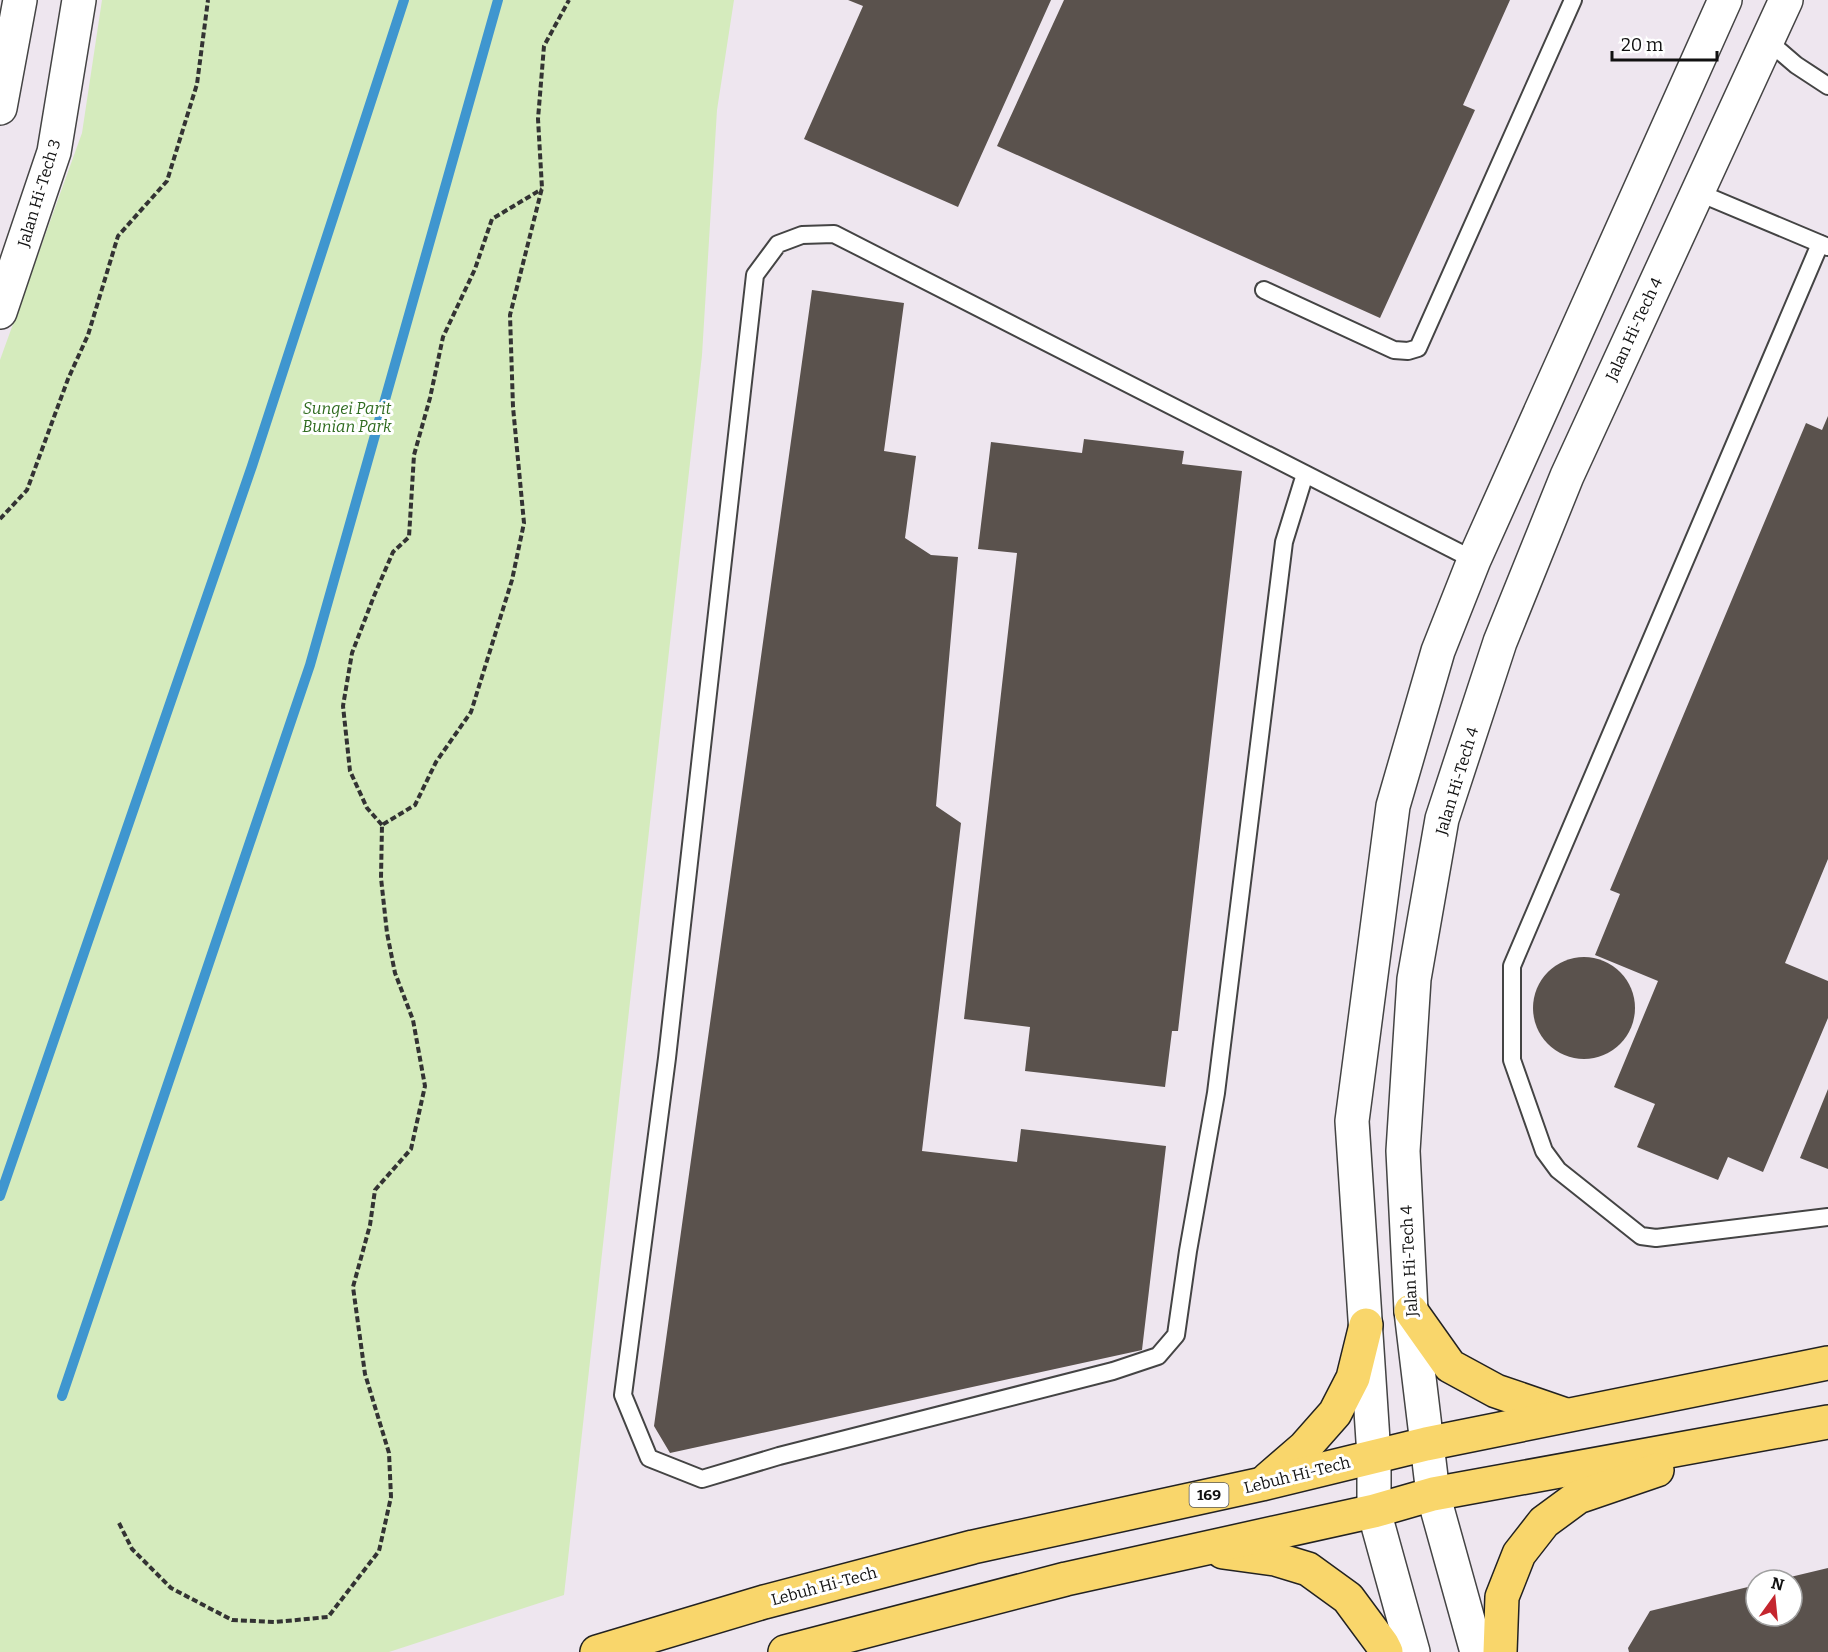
<svg xmlns="http://www.w3.org/2000/svg" width="1828" height="1652" font-family="Bitter,serif">
<style>
.industrial{fill:#eee6ef;fill-rule:evenodd}
.green{fill:#d5ebbd}
.lines{fill:none;stroke-linecap:round;stroke-linejoin:round}
.stream{stroke:#3f96cf;stroke-width:10}
.building{fill:#5a524d}
.lane-casing{stroke:#444;stroke-width:20}
.street-casing{stroke:#444;stroke-width:36}
.primary-casing{stroke:#222;stroke-width:36}
.path{stroke:#333;stroke-width:4;stroke-dasharray:6 3;stroke-linecap:butt}
.lane{stroke:#fff;stroke-width:16}
.street{stroke:#fff;stroke-width:33}
.primary{stroke:#f9d66b;stroke-width:33}
.labels{text-anchor:middle;dominant-baseline:central;stroke-width:6;stroke-linejoin:round;paint-order:stroke}
.shield{fill:#fff;stroke:#585858;stroke-width:1.5}
.shield-label{font-size:15px;font-weight:bold;fill:#111}
.street-label{font-size:16px;fill:#111;stroke:#fff}
.park-label{font-size:16px;font-style:italic;fill:#2f6b1f;stroke:#fff}
</style>
<rect width="100%" height="100%" fill="#fffdf5"/>
<path class="industrial" d="M0,0H1828V1652H0ZM1756,1580H1792V1616H1756Z"/>
<polygon class="green" points="102,0 734,0 717,110 702,355 564,1595 389,1652 0,1652 0,360 82,133"/>
<g class="lines">
<g class="stream">
<polyline points="0,1196 252,466 404,0"/>
<polyline points="62,1396 310,665 498,0"/>
</g>
</g>
<g class="building">
<polygon points="848,0 1051,0 958,207 804,139 863,6"/>
<polygon points="1064,0 1510,0 1463,105 1475,110 1380,318 997,146"/>
<polygon points="812,290 904,303 884,451 916,456 905,538 931,555 958,557 936,806 961,823 922,1151 1017,1162 1021,1129 1166,1146 1142,1350 670,1453 654,1426"/>
<polygon points="1828,416 1828,859 1785,963 1828,981 1828,1018 1763,1172 1728,1157 1718,1180 1637,1147 1655,1104 1614,1087 1658,981 1595,955 1620,894 1610,890 1806,423 1822,430"/>
<polygon points="1084,439 1184,451 1182,464 1242,471 1178,1031 1172,1031 1165,1087 1025,1071 1030,1027 964,1019 1017,553 978,549 991,442 1082,453"/>
<circle cx="1584" cy="1008" r="51"/>
<polygon points="1828,1089 1828,1169 1800,1158"/>
<polygon points="1828,1568 1828,1652 1629,1652 1628,1648 1650,1611 1756,1585 1756,1616 1792,1616 1792,1580 1782,1579"/>
</g>
<g class="lines">
<defs>
<g id="lane">
<polyline points="1767,40 1796,65 1828,86"/>
<polyline points="1697,192 1828,247"/>
<polyline points="1820,244 1512,966 1512,1060 1544,1151 1558,1170 1641,1236 1656,1238 1828,1217"/>
<polyline points="1264,290 1394,350 1408,351 1418,348 1573,0"/>
<polyline points="1305,474 1284,542 1216,1093 1188,1251 1176,1335 1158,1356 1113,1371 779,1456 702,1479 649,1458 623,1395 667,1058 755,275 778,244 802,235 834,234 1474,560"/>
</g>
<g id="street">
<polyline points="0,108 20,0"/>
<polyline points="0,312 54,152 79,0"/>
<polyline points="1413,1652 1374,1511 1374,1456 1352,1121 1393,806 1438,651 1474,560 1725,0"/>
<polyline points="1477,1652 1433,1494 1411,1311 1403,1151 1414,979 1442,819 1500,642 1567,476 1786,0"/>
</g>
<g id="primary">
<polyline points="1411,1311 1450,1366 1496,1391 1566,1415"/>
<polyline points="1268,1479 1305,1447 1335,1413 1353,1378 1366,1325"/>
<polyline points="1223,1552 1275,1559 1308,1569 1348,1598 1382,1644 1386,1652"/>
<polyline points="597,1652 764,1602 973,1547 1262,1484 1426,1444 1828,1363"/>
<polyline points="785,1652 1066,1579 1374,1511 1433,1494 1828,1422"/>
<polyline points="1500,1652 1502,1597 1519,1554 1544,1522 1578,1497 1657,1470"/>
</g>
</defs>
<use href="#lane" class="lane-casing"/>
<use href="#street" class="street-casing"/>
<use href="#primary" class="primary-casing"/>
<g class="path">
<polyline points="0,519 27,490 68,379 88,335 118,236 167,181 197,84 208,0"/>
<polyline points="382,825 367,808 350,771 343,706 352,653 374,596 393,552 409,537 414,455 430,398 443,337 475,269 492,219 542,189"/>
<polyline points="119,1523 132,1549 171,1588 232,1620 275,1622 328,1617 379,1551 391,1497 389,1453 365,1374 353,1287 370,1225 375,1190 411,1149 425,1086 413,1020 395,973 387,933 381,878 382,825 415,805 436,762 471,712 512,580 524,523 513,407 510,315 542,188 538,119 544,46 569,0"/>
</g>
<use href="#lane" class="lane"/>
<use href="#street" class="street"/>
<use href="#primary" class="primary"/>
</g>
<g class="labels">
<rect class="shield" x="1189.5" y="1483" width="39" height="24" rx="4.5"/>
<g class="shield-label">
<text x="1209" y="1495">169</text>
</g>
<g class="street-label">
<text transform="translate(39 193) rotate(-73)">Jalan Hi-Tech 3</text>
<text transform="translate(1634 329) rotate(-65)">Jalan Hi-Tech 4</text>
<text transform="translate(1457 781) rotate(-73)">Jalan Hi-Tech 4</text>
<text transform="translate(1409 1261) rotate(-93)">Jalan Hi-Tech 4</text>
<text transform="translate(1297 1475) rotate(-14)">Lebuh Hi-Tech</text>
<text transform="translate(824 1586) rotate(-15)">Lebuh Hi-Tech</text>
</g>
<g class="park-label">
<text x="347" y="408">Sungei Parit<tspan x="347" dy="18">Bunian Park</tspan></text>
</g>
</g>
<g transform="translate(1774 1598) rotate(15)"><circle r="28" fill="#ffffff" stroke="#a0a0a0" stroke-width="1.5"/>
<path d="M0-4.5L10 22L0 15L-10 22Z" fill="#c4262e"/>
<text y="-9" font-size="16" font-weight="bold" text-anchor="middle" fill="#111111">N</text>
</g>
<path d="M1612 51v9h105v-9" fill="none" stroke="#111111" stroke-width="3"/>
<text x="1621" y="51" font-size="18" fill="#111111" stroke="#ffffff" stroke-width="4.5" paint-order="stroke">20 m</text>
</svg>
